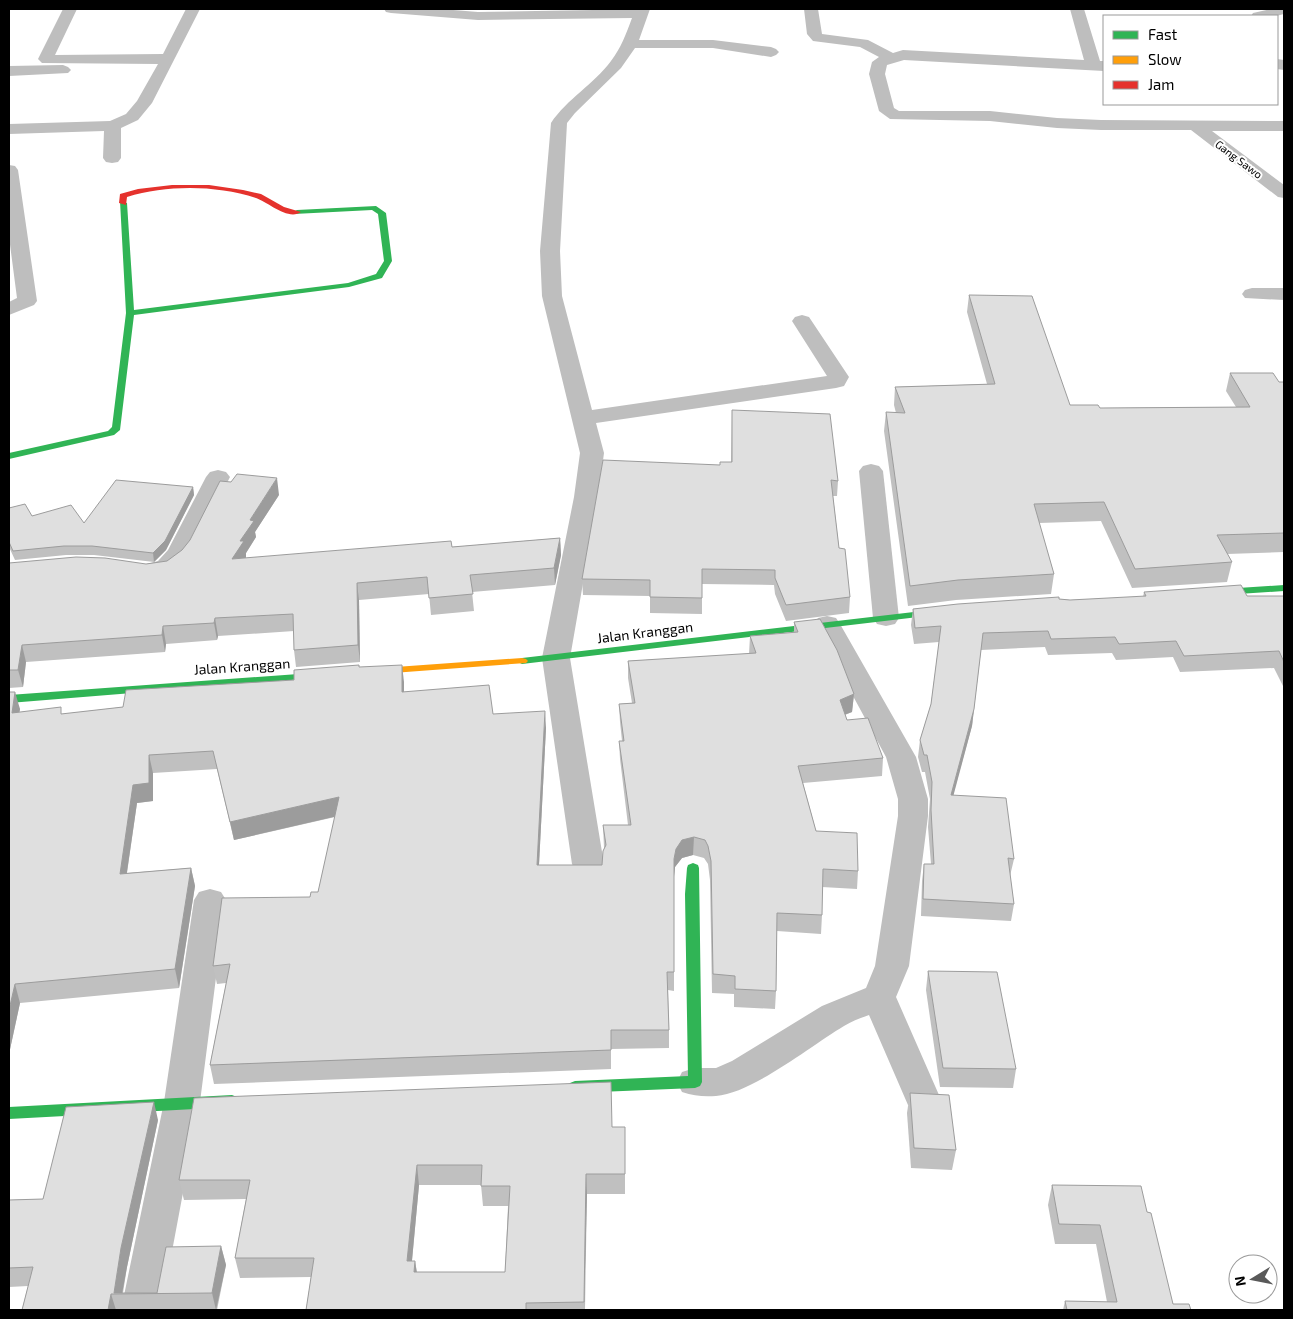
<svg xmlns="http://www.w3.org/2000/svg" width="1293" height="1319" font-family="'Exo 2',sans-serif">
<style>
.lines{fill:none;stroke-linecap:round;stroke-linejoin:round}
.street{fill:#bebebe;fill-rule:evenodd}
.fast{fill:#30b455;fill-rule:evenodd}
.slow{fill:#ff9f0a;fill-rule:evenodd}
.jam{fill:#e5322d;fill-rule:evenodd}
.wall{fill:#c0c0c0;fill-rule:evenodd}
.shaded-wall{fill:#9c9c9c}
.building{fill:#dfdfdf;stroke:#9c9c9c;fill-rule:evenodd}
.labels{text-anchor:middle;dominant-baseline:central;stroke-width:4;stroke-linejoin:round;paint-order:stroke}
.far-street-label{font-size:11px;fill:#000;stroke:#fff}
.street-label{font-size:14px;fill:#000;stroke:#fff}
</style>
<rect width="100%" height="100%" fill="#fff"/>
<g class="lines">
<g class="street">
<polygon points="63,9 77,9 55,55 163,54 186,9 200,9 152,103 138,120 121,128 121,158 118,162 112,163 106,162 103,158 104,131 9,134 9,124 110,121 126,114 137,101 158,64 42,63 38,59"/>
<path d="M384,9H441L478,12L650,9L639,40H713L771,47L776,49L779,52L776,55L771,57L713,48H635L621,68L575,113L567,123L560,251L562,296L592,410L827,376L792,321L795,317L802,315L809,317L849,377L844,386L836,388L596,423L604,453L598,497L570,658L604,864L599,872L588,875L577,872L572,864L542,658L574,497L580,453L542,296L540,251L551,123C567,99 594,84 611,61C621,48 626,34 632,18L478,20L391,13L386,12Z"/>
<polygon points="804,9 818,9 822,34 868,40 893,53 903,50 1084,60 1070,9 1084,9 1100,61 1104,61 1104,71 904,60 887,65 885,74 894,108 899,111 990,111 1057,118 1101,120 1284,121 1284,131 1212,131 1284,185 1284,198 1278,197 1191,130 1101,130 1057,128 990,121 890,119 879,111 869,74 872,62 879,57 860,47 813,41 807,34"/>
<polygon points="1271,9 1284,9 1284,14 1276,16 1251,16 1253,13"/>
<polygon points="1277,59 1284,60 1284,70 1277,69"/>
<polygon points="63,65 68,67 71,70 68,73 9,76 9,66"/>
<polygon points="9,165 15,166 18,170 37,301 34,305 9,315 9,302 17,298 9,237"/>
<polygon points="1252,288 1284,288 1284,300 1245,298 1242,294 1245,290"/>
<polygon points="871,464 879,466 883,471 899,618 895,624 886,626 877,624 873,618 859,471 863,466"/>
<path d="M218,470L226,472L230,477C218,500 195,556 177,571C169,578 150,579 140,576L136,571L140,566L158,561L168,550L206,477L210,472Z"/>
<path d="M827,616L836,618L840,624L916,757L928,799V816L909,966L896,997L939,1095L934,1105L921,1109L908,1105L869,1015C861,1018 852,1021 844,1026C812,1045 753,1093 716,1096C704,1097 694,1096 682,1092L677,1082L682,1072L695,1068H716L732,1061L822,1006L866,988L875,966L898,816V799L886,757L814,624L818,618Z"/>
<polygon points="210,889 221,892 226,900 200,1102 161,1310 121,1310 164,1102 194,900 199,892"/>
</g>
<g class="fast">
<polygon points="120,201 127,203 134,310 348,283 376,274 384,261 378,214 372,210 294,214 293,212 297,210 376,206 386,213 392,261 382,278 349,287 134,315 120,430 114,435 9,459 9,453 108,431 112,427 126,313"/>
<polygon points="1284,585 1284,591 1208,596 1203,593 1208,590"/>
<polygon points="948,608 953,611 952,613 522,664 516,661 522,658"/>
<polygon points="312,673 316,674 318,676 316,678 9,703 9,695"/>
<polygon points="693,863 698,865 699,868 702,1082 700,1086 695,1088 575,1093 570,1091 568,1087 570,1083 575,1081 688,1076 685,894 687,868 688,865"/>
<polygon points="232,1095 237,1097 239,1101 237,1105 232,1107 9,1119 9,1107"/>
</g>
<polygon class="slow" points="522,658 526,659 528,661 526,663 312,679 306,676 312,673"/>
<path class="jam" d="M172,185H209L243,190L261,194L284,207L301,212C288,221 268,202 256,198C215,185 167,185 127,197L126,205L119,203L120,194L138,189Z"/>
</g>
<g class="wall">
<polygon points="969,295 1070,405 1100,408 1236,407 1226,391 1230,373 1279,382 1284,382 1284,552 1227,554 1232,562 1227,582 1132,588 1101,521 1039,523 1054,574 1051,594 956,600 908,606 884,431 886,412 896,413 894,405 895,387 987,384 967,312"/>
<polygon points="732,410 838,481 837,496 833,496 839,548 850,597 849,613 786,621 775,594 774,585 702,584 702,614 650,613 650,596 583,595 582,579 720,465 731,462"/>
<polygon points="193,487 194,495 166,550 154,562 94,555 66,555 15,560 9,547 9,508 32,516 84,523"/>
<polygon points="279,495 255,532 256,537 246,553 246,558 452,547 560,538 561,555 555,585 472,592 474,611 431,615 429,594 359,600 360,662 296,667 294,650 294,631 218,636 217,640 166,644 165,652 26,662 23,687 9,688 9,563 146,564 167,561"/>
<polygon points="1144,592 1247,596 1284,596 1284,688 1274,668 1180,672 1173,657 1116,660 1112,653 1048,655 1045,647 981,650 972,726 953,795 1014,859 1010,876 1014,904 1011,921 921,916 922,881 924,864 931,864 928,827 930,799 925,772 922,772 918,757 920,740 931,704 939,642 914,644 911,625 913,609 1059,599 1070,600 1143,597"/>
<polygon points="794,622 854,694 852,712 845,715 847,720 883,758 882,776 803,783 816,831 858,871 857,889 822,887 822,915 821,934 777,931 776,991 775,1009 734,1007 734,994 712,993 710,880 708,864 704,858 693,855 682,858 675,867 674,875 674,991 668,990 669,1030 669,1048 611,1049 611,1069 214,1084 210,1065 226,983 217,984 213,966 318,892 335,817 234,840 217,769 153,773 153,801 137,803 127,873 191,868 195,886 179,988 20,1003 9,1054 9,692 20,709 19,712 63,714 123,707 294,680 359,667 404,682 404,692 493,714 546,728 539,865 602,865 604,848 603,825 628,825 620,759 619,741 622,741 620,722 619,704 632,703 628,678 628,661 749,654 750,636 794,632"/>
<polygon points="928,971 1016,1069 1013,1088 940,1087 926,990"/>
<polygon points="910,1093 956,1150 952,1170 911,1168 907,1113"/>
<polygon points="158,1120 127,1267 123,1293 157,1293 221,1246 226,1265 217,1310 22,1310 28,1286 9,1287 9,1200 43,1199"/>
<path d="M612,1127H625V1194H587L585,1310H306L311,1277L240,1278L235,1258L246,1199L184,1200L179,1180ZM419,1185H481L483,1206H508L505,1272H417L415,1261H412Z"/>
<polygon points="1052,1185 1147,1212 1173,1304 1191,1310 1063,1310 1065,1301 1107,1302 1096,1244 1055,1244 1048,1205"/>
</g>
<g class="shaded-wall">
<polygon points="277,478 279,495 255,532 256,537 246,553 246,558 232,559 250,520"/>
<polygon points="193,487 194,495 166,550 154,562 153,553"/>
<polygon points="560,538 561,555 555,585 554,568"/>
<polygon points="357,583 359,600 360,662 358,645"/>
<polygon points="215,618 218,636 217,640 214,623"/>
<polygon points="163,626 166,644 165,652 162,635"/>
<polygon points="22,645 26,662 23,687 18,670"/>
<polygon points="402,665 404,682 404,710 402,692"/>
<polygon points="15,692 20,709 17,730 12,713"/>
<polygon points="854,694 852,712 838,717 840,700"/>
<polygon points="974,709 972,726 949,812 951,795"/>
<polygon points="545,711 546,728 538,884 537,865"/>
<polygon points="149,755 153,773 153,801 137,803 124,892 120,874 133,785"/>
<polygon points="339,797 342,815 234,840 230,822"/>
<polygon points="694,837 693,855 682,858 675,867 674,877 674,859 676,849 682,840"/>
<polygon points="191,868 195,886 179,988 175,969"/>
<polygon points="15,984 20,1003 9,1054 9,1010"/>
<polygon points="154,1102 158,1120 127,1267 122,1294 114,1293 121,1248"/>
<polygon points="417,1165 419,1185 410,1281 407,1261"/>
<polygon points="586,1174 587,1194 584,1310 584,1302"/>
<polygon points="221,1246 226,1265 216,1310 212,1293"/>
<polygon points="415,1261 418,1281 414,1272"/>
<polygon points="111,1294 116,1310 108,1310"/>
</g>
<g class="building">
<polygon points="969,295 1032,296 1070,405 1098,405 1100,408 1250,407 1230,373 1273,373 1279,382 1284,382 1284,533 1217,535 1232,562 1135,569 1104,502 1034,504 1054,574 958,580 910,586 886,412 905,413 895,387 995,384"/>
<polygon points="732,410 830,414 838,481 831,480 839,548 845,549 850,597 786,605 775,578 775,570 702,569 702,598 650,597 650,580 582,579 603,460 720,465 720,462 732,462"/>
<polygon points="237,474 277,478 250,520 254,521 240,541 244,541 232,559 451,541 452,547 560,538 554,568 470,575 473,594 429,598 427,577 357,583 358,645 294,650 293,614 215,618 214,623 163,626 162,635 22,645 18,670 9,670 9,563 76,557 105,558 146,564 167,561 182,550 190,540 220,481 231,482"/>
<polygon points="116,480 193,487 165,541 153,553 92,546 64,546 13,551 9,542 9,508 25,504 32,516 71,505 84,523"/>
<polygon points="1241,585 1247,596 1284,596 1284,662 1279,651 1184,656 1176,641 1119,644 1115,637 1051,639 1048,631 983,633 974,709 951,795 1006,798 1014,859 1008,858 1014,904 923,899 924,864 934,864 931,810 932,782 927,755 924,755 920,740 931,704 941,626 915,628 913,609 958,604 1059,597 1059,599 1070,600 1146,596 1144,592"/>
<polygon points="820,619 837,650 854,694 840,700 847,720 868,718 883,758 798,766 816,831 857,833 858,871 823,869 822,915 777,913 776,991 735,989 735,976 713,974 711,861 708,846 705,840 694,837 682,840 676,849 674,859 674,972 667,972 669,1030 611,1030 611,1050 210,1065 230,964 213,966 222,898 310,897 311,892 318,892 339,797 230,822 213,751 149,755 149,783 133,785 120,874 191,868 175,969 15,984 9,1010 9,692 15,692 12,713 61,707 61,714 123,707 126,690 294,680 294,670 359,665 359,667 402,665 402,692 489,685 493,714 545,711 537,865 602,865 603,851 606,845 603,825 631,825 619,741 624,741 619,704 635,703 628,661 756,653 750,636 798,632 794,622"/>
<polygon points="928,971 997,972 1016,1069 943,1068"/>
<path d="M611,1082L612,1127H625V1174H586L584,1302L526,1303V1310H306L314,1258H235L250,1180H179L194,1098ZM417,1165H482L481,1186H510L505,1272H414L415,1261H407Z"/>
<polygon points="910,1093 949,1095 956,1150 914,1148"/>
<polygon points="154,1102 121,1248 114,1293 157,1293 166,1247 221,1246 212,1293 111,1294 108,1310 22,1310 33,1267 9,1268 9,1200 43,1199 66,1107"/>
<polygon points="1052,1185 1141,1186 1147,1212 1151,1213 1173,1304 1189,1304 1191,1310 1067,1310 1065,1301 1117,1302 1100,1225 1059,1224"/>
</g>
<g class="labels">
<g class="far-street-label">
<text transform="translate(1239 159) rotate(37)">Gang Sawo</text>
</g>
<g class="street-label">
<text transform="translate(645 632) rotate(-7)">Jalan Kranggan</text>
<text transform="translate(242 666) rotate(-4)">Jalan Kranggan</text>
</g>
</g>
<rect width="1293" height="1319" fill="none" stroke="#000000" stroke-width="20"/>
<rect x="1103" y="15" width="175" height="90" fill="#ffffff" stroke="#999999"/>
<rect x="1113" y="31" width="25" height="8" fill="#30b455" stroke="#999999"/>
<text x="1148" y="40" font-size="15" fill="#000000">Fast</text>
<rect x="1113" y="56" width="25" height="8" fill="#ff9f0a" stroke="#999999"/>
<text x="1148" y="65" font-size="15" fill="#000000">Slow</text>
<rect x="1113" y="81" width="25" height="8" fill="#e5322d" stroke="#999999"/>
<text x="1148" y="90" font-size="15" fill="#000000">Jam</text>
<g transform="translate(1253 1279) rotate(260)"><circle r="24" fill="#ffffff" stroke="#999999"/>
<path d="M0-4L9 19L0 12L-9 19Z" fill="#595959"/>
<text y="-8" font-size="14" font-weight="bold" text-anchor="middle" fill="#000000">N</text>
</g>
</svg>
